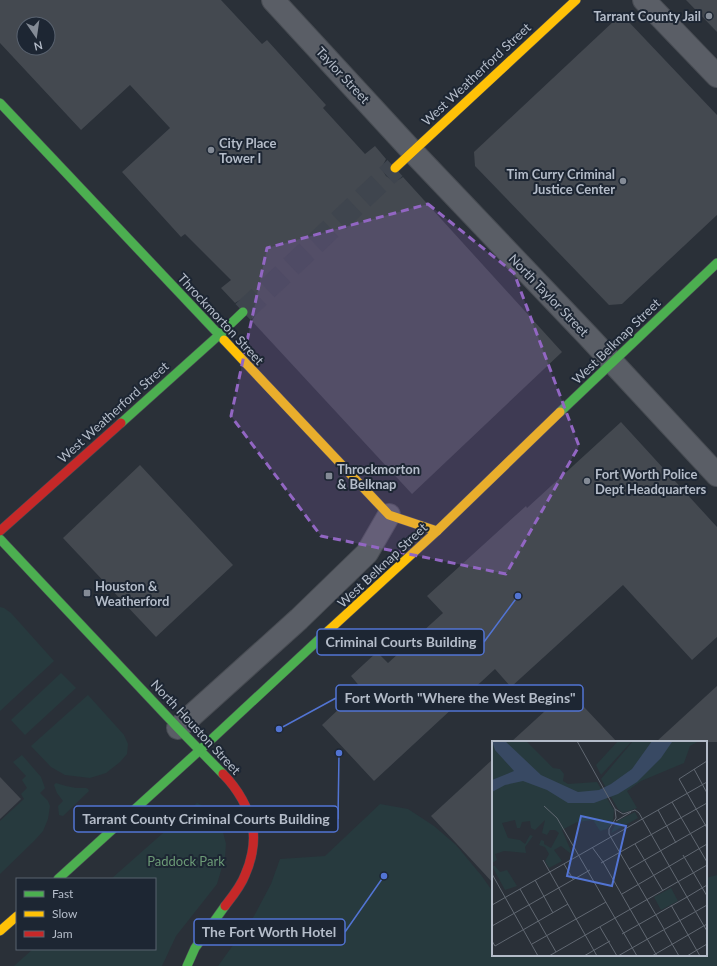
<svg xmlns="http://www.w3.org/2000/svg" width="717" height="966" font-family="Lato,sans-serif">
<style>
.green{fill:#273a3e}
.building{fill:#444950;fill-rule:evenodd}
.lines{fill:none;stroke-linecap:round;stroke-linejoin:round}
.secondary-tunnel{stroke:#3f454e;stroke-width:22;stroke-dasharray:22 11;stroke-linecap:butt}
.street-casing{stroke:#484c53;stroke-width:24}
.fast-casing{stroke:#484c53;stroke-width:10}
.slow-casing{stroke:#484c53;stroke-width:10}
.jam-casing{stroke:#484c53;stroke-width:10}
.street{stroke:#5a5e66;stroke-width:22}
.fast{stroke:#4caf50;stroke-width:9}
.slow{stroke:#ffc107;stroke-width:9}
.jam{stroke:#c62828;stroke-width:9}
.marked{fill:#9266c3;fill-opacity:0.2;stroke:#9266c3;stroke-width:3;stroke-dasharray:8 5;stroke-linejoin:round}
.poi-dot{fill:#848b96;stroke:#1d2633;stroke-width:1.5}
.labels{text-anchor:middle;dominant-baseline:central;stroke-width:4;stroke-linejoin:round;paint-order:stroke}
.poi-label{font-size:13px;font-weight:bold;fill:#b4bcc9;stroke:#1d2633;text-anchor:start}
.street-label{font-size:13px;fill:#b4bcc9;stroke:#1d2633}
.park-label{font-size:13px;fill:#6b9a76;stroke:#1d2633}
.inset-road{fill:none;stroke:#616872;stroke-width:1}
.view{fill:#5274d3;fill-opacity:0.15;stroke:#5274d3;stroke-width:2}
.inset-edge{fill:none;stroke:#b4bcc9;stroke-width:2}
.leader{fill:none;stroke:#5274d3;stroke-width:1.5}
.callout-dot{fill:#5274d3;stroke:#1d2633;stroke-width:1.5}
.callout{fill:#1d2633;stroke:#5274d3;stroke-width:1.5}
.callout-label{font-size:14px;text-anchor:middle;font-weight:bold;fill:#b4bcc9}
</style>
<rect width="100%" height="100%" fill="#2a3038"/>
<g class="green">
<polygon points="0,607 4,608 11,613 54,661 0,711"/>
<polygon points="61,673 76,688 25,735 11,720"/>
<polygon points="88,695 124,735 128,744 127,754 120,762 106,773 90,778 65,775 51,767 31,746"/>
<polygon points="22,755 41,777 45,788 40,793 48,801 50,806 48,819 43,831 35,840 0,874 0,821 24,799 21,794 27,788 22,780 26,776 13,762"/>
<polygon points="56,783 66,786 76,788 86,788 88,789 89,791 63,816 59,815 58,806 63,801 57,793 54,785"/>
<polygon points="197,803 210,809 217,819 223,832 226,844 225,857 217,884 176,936 162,966 14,966 33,949 155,949 155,879 111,879"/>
<polygon points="380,804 408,809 434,826 456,845 481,875 493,892 493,955 706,955 706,878 717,875 717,966 218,966 254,916 271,884 280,859 325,856"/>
</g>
<g class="building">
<path d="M0,0H221L262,44L267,40L326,105L323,108L365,154L375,146L386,159L383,165V171L386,176L392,180H398L403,177L562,352L412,494L252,321L255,315V309L252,304L246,300H240L235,303L221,288L231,280L185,234L181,237L122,172L170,128L130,85L81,130L0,43ZM24,24H48V48H24Z"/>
<polygon points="686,0 717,0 717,32"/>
<polygon points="615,20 627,20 717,115 717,215 622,304 609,305 475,166 474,152"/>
<polygon points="621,422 717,527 717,637 692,660 623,585 511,687 495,669 374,781 322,725 361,688 351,676 377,652 388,663 443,613 427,596 526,506 527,508"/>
<polygon points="140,465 233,565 156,637 63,538"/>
<polygon points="717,686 717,742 656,742"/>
<polygon points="568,690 617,742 511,742"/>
<polygon points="493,759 493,883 431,816"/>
<polygon points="0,777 21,799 0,819"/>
</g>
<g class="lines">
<polyline class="secondary-tunnel" points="243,312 395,168"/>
<defs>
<g id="street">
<polyline points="273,0 412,151 589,337 717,475"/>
<polyline points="644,0 717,76"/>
<polyline points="178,728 299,619 367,553 389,515"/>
</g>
<g id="fast">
<polyline points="0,103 224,340"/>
<polyline points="560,412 717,263"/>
<polyline points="121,423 219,335 243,312"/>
<polyline points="0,539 178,728 223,774"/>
<polyline points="58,879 200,750 328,631"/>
<polyline points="187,966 195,948 225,906"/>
</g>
<g id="slow">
<polyline points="395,168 576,0"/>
<polyline points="224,340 389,515 437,531"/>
<polyline points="328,631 437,531 560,412"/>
<polyline points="0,931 17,916"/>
</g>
<g id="jam">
<polyline points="0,531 121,423"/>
<path d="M223,774C237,788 250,809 253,830C255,844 251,862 245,875C241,886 232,897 225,906"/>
</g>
</defs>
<use href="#street" class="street-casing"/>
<use href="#fast" class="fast-casing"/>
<use href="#slow" class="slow-casing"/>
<use href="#jam" class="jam-casing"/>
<use href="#street" class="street"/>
<use href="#fast" class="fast"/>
<use href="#slow" class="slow"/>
<use href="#jam" class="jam"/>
</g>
<path class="marked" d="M428,204L514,273L579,446L506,574L321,536L231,416L267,248Z"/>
<g class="poi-dot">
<circle cx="709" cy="16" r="4"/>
<circle cx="211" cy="150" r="4"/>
<circle cx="623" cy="181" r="4"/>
<rect x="325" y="472" width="8" height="8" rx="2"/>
<circle cx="587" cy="481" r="4"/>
<rect x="83" y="589" width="8" height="8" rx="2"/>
</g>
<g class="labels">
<g class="poi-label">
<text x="701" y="16" text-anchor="end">Tarrant County Jail</text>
<text x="219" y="143">City Place<tspan x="219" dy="15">Tower I</tspan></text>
<text x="615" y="174" text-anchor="end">Tim Curry Criminal<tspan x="615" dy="15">Justice Center</tspan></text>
<text x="337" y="469">Throckmorton<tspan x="337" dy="15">&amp; Belknap</tspan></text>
<text x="595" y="474">Fort Worth Police<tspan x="595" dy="15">Dept Headquarters</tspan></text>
<text x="95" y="586">Houston &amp;<tspan x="95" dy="15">Weatherford</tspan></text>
</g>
<g class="street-label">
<text transform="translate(476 74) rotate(-43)">West Weatherford Street</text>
<text transform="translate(343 75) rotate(47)">Taylor Street</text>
<text transform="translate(549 295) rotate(46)">North Taylor Street</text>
<text transform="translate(221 319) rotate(47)">Throckmorton Street</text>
<text transform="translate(616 341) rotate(-44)">West Belknap Street</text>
<text transform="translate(113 412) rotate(-42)">West Weatherford Street</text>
<text transform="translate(382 565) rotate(-43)">West Belknap Street</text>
<text transform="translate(196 727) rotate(47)">North Houston Street</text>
</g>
<g class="park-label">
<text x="186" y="861">Paddock Park</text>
</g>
</g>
<g transform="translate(492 741)">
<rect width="215" height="215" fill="#2a3038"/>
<path d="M0,0H34L61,27L68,28L72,33L71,40L76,43L105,41L122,69L121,81L115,88L108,90L101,79L85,81L70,89L79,110L78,112L69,105L62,109L70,120L57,127L53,120L57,113L53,106L47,104L49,99L52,100V103L59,107L67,92L63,89H58L55,94L50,92L53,79L43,89L39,87L38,80L30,81L28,87H25L23,79L10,82L16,97L28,99L33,103L38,94L41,95L33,106L34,112L12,110L3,113L5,119L0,122ZM126,0H140L109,34L104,24ZM141,0H207L198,5L192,22L149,40L135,50L145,67L131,72L126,68L109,38ZM143,71L146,77L119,92L125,80ZM0,125H3L8,131L15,129L25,145L13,149ZM179,147L186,160L169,169L162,156Z" fill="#273a3e"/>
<path d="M0,0H13L49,34L86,51L107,49L119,43L140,28L160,0L180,1L169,17L145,41L126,53L102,62H76L55,49L31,40L13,44L0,51V39L22,30L3,9Z" fill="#384963"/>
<path class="inset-road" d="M85,0L123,68L124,77L117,88V93L172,188M215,20L187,38L215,87M202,28L215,52M180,61L215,121M52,65L65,77L145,215M123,68L131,73L143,69L147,72L195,156L215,144M166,69L184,102M124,80L139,71M143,103L171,150M100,106L111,121M191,114L215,155M51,119L105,215M111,121L165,215M109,122L215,62M72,123L81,138M137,128L215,83M0,133L46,215M43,139L61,172M28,148L64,211M130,153L215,103M0,164L215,41M179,164L208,215M0,185L98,129M108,186L125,215M172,189L187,215M130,193L195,156L215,190M0,200L3,205L76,163M40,203L114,161M57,215L215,124M92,215L118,200M126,215L215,164M160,215L215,183M195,215L215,203"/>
<path class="view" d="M89,75L134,85L120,145L75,135Z"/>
<rect width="215" height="215" class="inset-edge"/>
</g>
<path class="leader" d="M518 596L484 642M279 729L336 698M339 753L338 819M384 876L345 932"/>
<g class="callout-dot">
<circle cx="518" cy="596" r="4"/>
<circle cx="279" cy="729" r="4"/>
<circle cx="339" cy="753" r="4"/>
<circle cx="384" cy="876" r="4"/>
</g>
<g class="callout">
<rect x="317" y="629" width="167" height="26" rx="4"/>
<rect x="336" y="685" width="247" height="26" rx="4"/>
<rect x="74" y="806" width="264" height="26" rx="4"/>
<rect x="194" y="919" width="151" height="26" rx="4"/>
</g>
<g class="callout-label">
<text x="401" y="647">Criminal Courts Building</text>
<text x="460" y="703">Fort Worth "Where the West Begins"</text>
<text x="206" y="824">Tarrant County Criminal Courts Building</text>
<text x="269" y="937">The Fort Worth Hotel</text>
</g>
<rect x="16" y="878" width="140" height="72" fill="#1d2633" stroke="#59626f"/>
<rect x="24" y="891" width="20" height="6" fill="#4caf50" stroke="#59626f"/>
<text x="52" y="898" font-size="12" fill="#b4bcc9">Fast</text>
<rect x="24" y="911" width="20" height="6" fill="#ffc107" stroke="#59626f"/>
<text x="52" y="918" font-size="12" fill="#b4bcc9">Slow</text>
<rect x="24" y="931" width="20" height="6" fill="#c62828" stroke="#59626f"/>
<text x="52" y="938" font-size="12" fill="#b4bcc9">Jam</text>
<g transform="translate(36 36) rotate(167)"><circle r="19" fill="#1d2633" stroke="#59626f"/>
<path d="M0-3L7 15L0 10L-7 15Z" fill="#848b96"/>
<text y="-6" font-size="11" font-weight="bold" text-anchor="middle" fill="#b4bcc9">N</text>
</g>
</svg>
